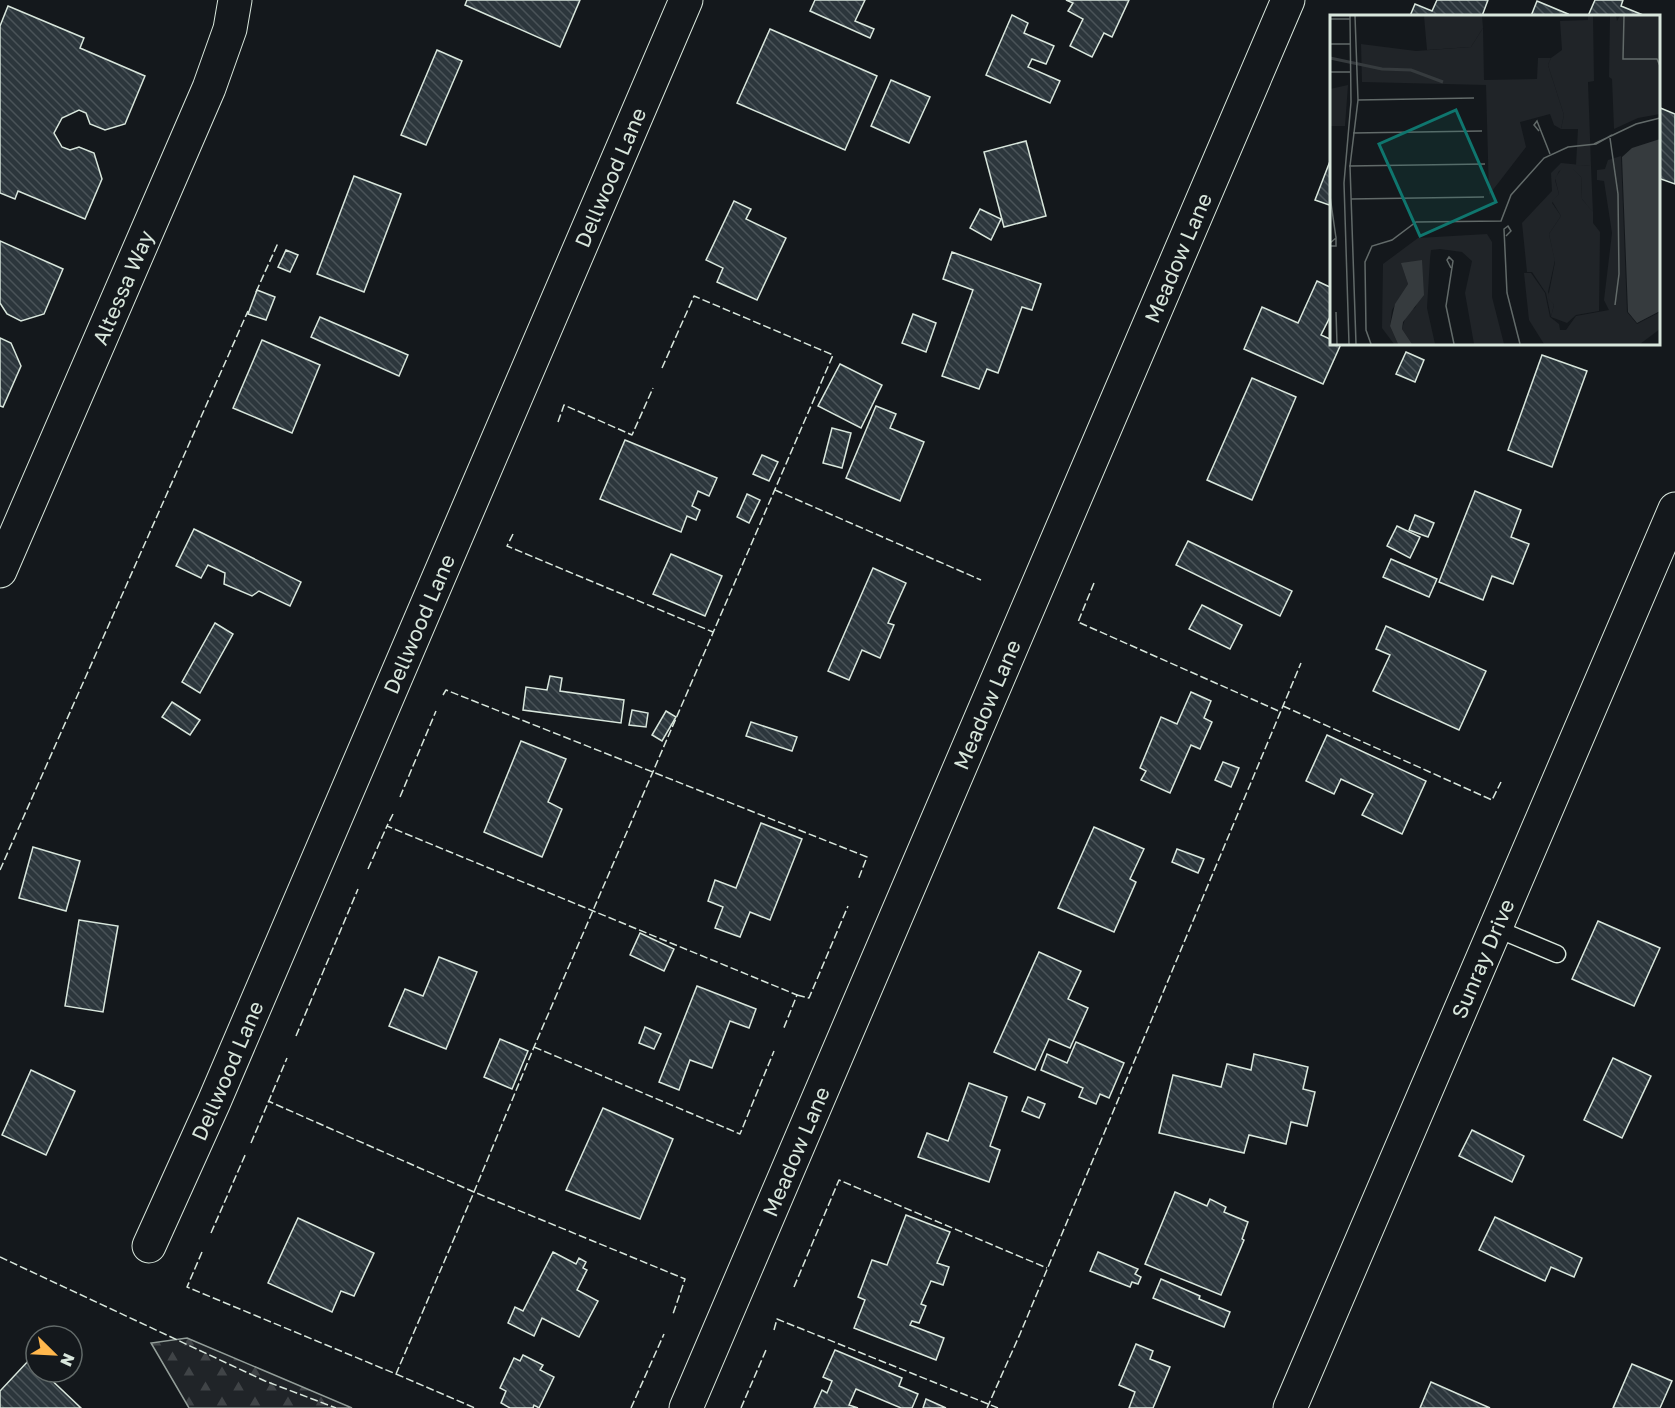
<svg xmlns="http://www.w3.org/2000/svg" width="1675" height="1408" font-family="'Golos Text',sans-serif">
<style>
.forest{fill:url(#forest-firs);stroke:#939e99;stroke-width:1.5}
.building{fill:url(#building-back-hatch);stroke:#d8e6dc;stroke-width:1.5}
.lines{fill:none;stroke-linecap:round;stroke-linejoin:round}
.lane-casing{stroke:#d8e6dc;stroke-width:19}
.street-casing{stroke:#d8e6dc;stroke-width:35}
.lane{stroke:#14181c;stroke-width:16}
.street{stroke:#14181c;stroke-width:33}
.fence{stroke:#d8e6dc;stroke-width:1.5;stroke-dasharray:8 3;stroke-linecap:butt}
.labels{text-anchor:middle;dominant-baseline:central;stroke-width:4.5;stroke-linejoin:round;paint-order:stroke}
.street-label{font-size:21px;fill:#d8e6dc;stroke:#14181c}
.inset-river{fill:none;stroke:#363b3e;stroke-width:3}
.inset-road{fill:none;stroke:#626a69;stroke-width:1.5}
.view{fill:#0f766e;fill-opacity:0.15;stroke:#0f766e;stroke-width:3}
.inset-edge{fill:none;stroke:#d8e6dc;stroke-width:3}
</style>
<defs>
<pattern id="forest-firs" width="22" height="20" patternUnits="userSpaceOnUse" patternTransform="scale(1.5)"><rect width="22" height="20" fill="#202428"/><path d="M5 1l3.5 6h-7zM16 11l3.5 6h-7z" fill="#404447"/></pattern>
<pattern id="building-back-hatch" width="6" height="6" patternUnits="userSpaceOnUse" patternTransform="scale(1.5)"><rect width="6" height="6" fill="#2c363c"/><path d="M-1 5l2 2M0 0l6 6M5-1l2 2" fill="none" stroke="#4a5358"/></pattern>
</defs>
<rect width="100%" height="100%" fill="#14181c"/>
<polygon class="forest" points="187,1338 352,1408 189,1408 151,1343"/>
<g class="building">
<polygon points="467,0 580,0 560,47 465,5"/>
<polygon points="815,0 865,0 855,21 874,29 870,38 810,11"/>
<polygon points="1066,0 1129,0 1112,37 1104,33 1092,57 1070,46 1083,19 1068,11 1073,3"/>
<polygon points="1437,0 1488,0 1482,16 1410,16 1415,4 1432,11"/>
<polygon points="1595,0 1623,0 1621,6 1643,15 1590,16 1588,16"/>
<polygon points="1537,1 1568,14 1567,16 1531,16"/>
<polygon points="8,6 84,38 80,48 145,76 125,124 105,130 90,124 86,113 79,110 62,118 54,133 62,147 70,150 79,147 94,153 102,179 85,219 18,191 15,199 0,193 0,26"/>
<polygon points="1012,15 1028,23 1024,33 1054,46 1046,64 1032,59 1028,67 1060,81 1050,103 986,75"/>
<polygon points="770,29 877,76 845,150 737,103"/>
<polygon points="437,50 462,61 426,145 401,135"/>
<polygon points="891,80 930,97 909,143 871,126"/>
<polygon points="1658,107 1675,114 1675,184 1658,178"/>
<polygon points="1026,141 1046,216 1004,227 984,152"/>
<polygon points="1332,156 1332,206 1315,200"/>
<polygon points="354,176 401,194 364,292 317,274"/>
<polygon points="734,201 751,209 746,219 786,238 757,300 717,282 723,268 706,260"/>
<polygon points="980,209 1001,219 991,240 970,228"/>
<polygon points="0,241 63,269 44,314 21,321 7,314 0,303"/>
<polygon points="286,250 298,255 290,272 278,267"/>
<polygon points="952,252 1041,284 1032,310 1022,307 998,373 987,369 979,389 942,376 973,290 943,279"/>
<polygon points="1317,281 1332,288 1332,313 1321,335 1332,340 1332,344 1341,344 1323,384 1244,349 1262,307 1298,323"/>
<polygon points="257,290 275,297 266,320 248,314"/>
<polygon points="913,314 936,323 926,352 902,343"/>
<polygon points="320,317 408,355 399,376 311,337"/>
<polygon points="0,338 11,343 21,366 3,407 0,406"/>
<polygon points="262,340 320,365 292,433 233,408"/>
<polygon points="1406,352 1424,360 1415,382 1396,374"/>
<polygon points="1542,355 1587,371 1552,467 1508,450"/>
<polygon points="840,364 882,385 861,428 818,406"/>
<polygon points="1252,378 1296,397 1252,500 1207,480"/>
<polygon points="876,406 896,414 890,428 924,442 900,501 846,478"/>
<polygon points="832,428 851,433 842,468 823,463"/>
<polygon points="625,440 717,478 709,496 698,491 692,506 700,510 696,520 687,516 681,532 600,499"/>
<polygon points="762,455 778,462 769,481 753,474"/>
<polygon points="1475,491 1521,510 1511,537 1529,544 1513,584 1492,576 1483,600 1439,582"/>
<polygon points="747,494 760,500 749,523 737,517"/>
<polygon points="1415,515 1434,523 1428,537 1409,530"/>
<polygon points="1397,526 1420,537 1410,558 1387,546"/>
<polygon points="194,529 301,582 290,606 259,591 252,596 224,584 225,573 208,565 201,578 176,566"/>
<polygon points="1188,541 1292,591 1280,616 1176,565"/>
<polygon points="671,554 722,576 705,616 653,594"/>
<polygon points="1391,559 1437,579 1429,597 1383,577"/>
<polygon points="873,568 906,583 888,623 894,625 880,658 862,650 849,680 828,671"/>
<polygon points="1202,605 1242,625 1230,649 1189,629"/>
<polygon points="215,623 233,634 200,693 182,682"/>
<polygon points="1386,626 1486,671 1459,730 1373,691 1390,655 1376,649"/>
<polygon points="550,676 562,678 560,691 624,700 621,723 523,710 526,687 547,690"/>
<polygon points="1191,692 1211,701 1204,718 1212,722 1200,749 1191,745 1170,793 1141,780 1146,771 1140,768 1161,717 1177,724"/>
<polygon points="172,702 200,720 190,735 162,717"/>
<polygon points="632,710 648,713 646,727 629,725"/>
<polygon points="666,711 676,717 662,741 652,735"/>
<polygon points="751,722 797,737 792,751 746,736"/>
<polygon points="1327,735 1426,781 1402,834 1362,815 1373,794 1341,779 1334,794 1306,781"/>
<polygon points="521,741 566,759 548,802 562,809 542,857 484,832"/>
<polygon points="1223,762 1239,768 1231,787 1215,780"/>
<polygon points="761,823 802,839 770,920 750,912 740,937 715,928 723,907 708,901 715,880 736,888"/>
<polygon points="1094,827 1144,849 1130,879 1136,882 1114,932 1058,908"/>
<polygon points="33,847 80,861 66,911 19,898"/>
<polygon points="1177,849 1204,859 1198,873 1172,862"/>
<polygon points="79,920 118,926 103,1012 65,1006"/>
<polygon points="1598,921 1660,948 1634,1006 1572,979"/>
<polygon points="640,933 674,949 664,971 630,955"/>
<polygon points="1039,952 1081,971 1068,999 1088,1008 1070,1048 1049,1039 1035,1070 994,1052"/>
<polygon points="439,957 477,972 446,1049 389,1026 405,989 423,996"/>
<polygon points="697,986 756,1009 749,1028 730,1021 712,1068 690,1060 679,1090 659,1082"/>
<polygon points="645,1027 661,1034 654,1049 639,1043"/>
<polygon points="500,1039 528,1051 512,1089 484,1077"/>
<polygon points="1076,1042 1124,1063 1109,1098 1100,1094 1096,1104 1079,1097 1083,1088 1041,1070 1047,1054 1067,1063"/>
<polygon points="1254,1054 1308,1067 1303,1089 1315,1092 1307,1126 1291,1122 1286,1144 1249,1135 1244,1153 1159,1133 1173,1075 1221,1087 1227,1064 1251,1070"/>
<polygon points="1613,1058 1651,1076 1622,1138 1584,1120"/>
<polygon points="31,1070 75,1091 46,1155 2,1135"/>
<polygon points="969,1083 1007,1097 990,1146 1000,1150 989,1182 918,1157 927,1133 948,1141"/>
<polygon points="1028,1097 1045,1104 1039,1118 1022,1111"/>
<polygon points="603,1108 673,1139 640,1219 566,1190"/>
<polygon points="1472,1130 1524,1156 1512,1182 1459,1156"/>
<polygon points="1175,1192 1207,1206 1210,1199 1226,1207 1224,1212 1248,1222 1242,1239 1244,1240 1221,1295 1145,1264"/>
<polygon points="906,1215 950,1232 937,1263 949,1267 943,1285 931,1281 921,1304 926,1306 919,1323 912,1321 910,1325 944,1338 936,1360 854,1328 865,1300 858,1297 872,1260 887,1265"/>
<polygon points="1495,1217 1582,1258 1574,1277 1551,1267 1545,1281 1479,1250"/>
<polygon points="298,1218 374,1253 354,1296 341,1291 332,1312 268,1283"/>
<polygon points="553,1252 576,1264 579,1258 586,1262 583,1268 587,1270 577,1290 598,1301 579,1337 542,1318 534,1336 508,1323 515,1307 523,1311"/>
<polygon points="1098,1252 1138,1269 1135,1274 1141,1277 1138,1284 1132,1282 1130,1287 1090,1271"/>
<polygon points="1161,1279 1200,1296 1199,1299 1230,1312 1224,1327 1153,1298"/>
<polygon points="1136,1344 1153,1351 1150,1359 1170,1367 1153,1408 1129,1408 1135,1392 1119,1385"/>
<polygon points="835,1350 902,1378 899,1386 918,1394 912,1408 901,1408 856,1389 849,1405 858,1408 814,1408 822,1390 827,1393 832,1381 823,1377"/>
<polygon points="523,1355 543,1365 540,1370 554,1377 539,1408 534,1405 533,1408 510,1408 501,1403 506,1391 500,1388 514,1358 520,1361"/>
<polygon points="30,1359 36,1365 36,1372 43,1372 81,1408 0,1408 0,1391"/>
<polygon points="1632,1364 1672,1381 1660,1408 1613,1408"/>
<polygon points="1431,1382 1490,1408 1420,1408"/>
<polygon points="926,1399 946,1408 923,1408"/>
</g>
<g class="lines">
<defs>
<polyline id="lane" points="1495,928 1557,954"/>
<g id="street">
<path id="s1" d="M0,571L209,88L230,29L235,0"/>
<path id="s2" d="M149,1246L214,1102L686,0"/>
<path id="s3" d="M686,1408L1288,0"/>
<path id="s4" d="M1290,1408L1675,509"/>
</g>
</defs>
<use href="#lane" class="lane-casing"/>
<use href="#street" class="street-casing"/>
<use href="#lane" class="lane"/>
<use href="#street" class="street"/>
<g class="fence">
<polyline points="256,292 278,243"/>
<polyline points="662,368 694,296 833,355 534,1047 474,1192 685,1279 673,1314"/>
<polyline points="558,422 564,405 632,435 653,388"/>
<polyline points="775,490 981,580"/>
<polyline points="513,534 507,546 713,632"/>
<polyline points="1094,583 1078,622 1281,712"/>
<polyline points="443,695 446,690 867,857 858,880"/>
<polyline points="1283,706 1492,800 1501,782"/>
<polyline points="400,797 436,711"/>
<polyline points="393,814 387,826 797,995 783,1030"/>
<polyline points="368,869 387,826"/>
<polyline points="0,870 248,311"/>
<polyline points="797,995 809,998 848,906"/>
<polyline points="296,1036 358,889"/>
<polyline points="534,1047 740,1134 774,1051"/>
<polyline points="251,1143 287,1058"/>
<polyline points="211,1233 246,1153"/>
<polyline points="202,1252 187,1287 396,1374 474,1192 268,1101"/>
<polyline points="0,1257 265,1381 336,1408"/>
<polyline points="794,1287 839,1180 1047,1268"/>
<polyline points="774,1330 777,1319 998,1408"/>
<polyline points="396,1374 475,1408"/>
<polyline points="631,1408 664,1334"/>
<polyline points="741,1408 766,1350"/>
<polyline points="987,1408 1020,1334 1301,663"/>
</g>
</g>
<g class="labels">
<g class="street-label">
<text stroke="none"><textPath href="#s2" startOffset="1164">Dellwood Lane</textPath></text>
<text stroke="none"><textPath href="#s3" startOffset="1251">Meadow Lane</textPath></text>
<text stroke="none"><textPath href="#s1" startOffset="309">Altessa Way</textPath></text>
<text stroke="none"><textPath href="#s2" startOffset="678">Dellwood Lane</textPath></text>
<text stroke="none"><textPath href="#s3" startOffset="765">Meadow Lane</textPath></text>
<text stroke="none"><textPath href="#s4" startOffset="489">Sunray Drive</textPath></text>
<text stroke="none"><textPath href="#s2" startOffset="192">Dellwood Lane</textPath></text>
<text stroke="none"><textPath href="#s3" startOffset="279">Meadow Lane</textPath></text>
</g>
</g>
<g transform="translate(1330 15)">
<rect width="330" height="330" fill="#14181c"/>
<path d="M94,1H152L153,13L141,32L97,35ZM291,141L297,297L307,309L330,297V314L310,329H214L199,305L194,258H201L215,278L220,302L229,309L230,315H236L246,301L279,295L274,285L282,218L274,166L267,165V155L275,154L278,145ZM157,219L162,227V282L174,329H144L135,278L142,246L132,237L110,234L101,235L100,244L97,293L105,329H82L72,314L77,297L85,293L92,277V246L72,250L78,269L62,295L60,311L68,329H64L52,313L53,249L88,223Z" fill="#202428"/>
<path d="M153,13L154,65L207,64L208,43H221L218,50L234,100L231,114L224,110L220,99L190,107L196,132L159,180L156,70L32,67L31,29L86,36L141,32ZM231,148L261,151L263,198L252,184L251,162L241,153L229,156L225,165L229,179L222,188L231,201L219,219L225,245L218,277L224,290L221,302L216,278L202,257H197L192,208L222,176L221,158Z" fill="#202428"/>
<path d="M258,1H263L264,66L258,67L261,151L246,150L248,114H231L234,100L218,50L221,43L232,35L230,6L258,5ZM280,1H286L287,6L290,1H330V99L308,103L284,114L282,64L279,62ZM18,70L15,111H0V74ZM232,153H242L251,162L252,184L263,197V208L270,217L269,296L246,300L237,308L221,302L224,290L218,283L225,247L219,219L231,201L222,186L229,179L225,163Z" fill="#202428"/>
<path d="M330,124V296L307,308L298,297L292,142L302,133ZM92,245L94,280L73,307L72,314L82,329H68L60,311L65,289L78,269L71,248Z" fill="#363b3e"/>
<path class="inset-river" d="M0,43L52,54L81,55L113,67"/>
<path class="inset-road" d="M25,1L28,85L20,151L26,329M294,1L293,44H327L330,51M0,4H20M0,29H20M0,57H20M28,85L144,83M209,116L204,110L207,106L220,139M23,118L152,116M280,123L288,179L289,259L285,290M264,129L306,109L330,103M19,151L155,149M0,181L6,223M21,184L154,182M176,221L181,216L178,211L174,214L177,278L190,329M0,228L6,223V231H0M121,253L117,245L119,242L123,246L116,291L124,329M6,297L7,329M19,329L14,168L21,87L20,1M41,329L36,315L35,247L42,231L62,225L86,207L171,206L181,180L214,143L238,132L266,129L282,120"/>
<path class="view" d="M126,95L166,187L90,221L49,129Z"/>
<rect width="330" height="330" class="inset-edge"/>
</g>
<g transform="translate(54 1354) rotate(114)"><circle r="28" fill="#14181c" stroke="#626a69" stroke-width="1.5"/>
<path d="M0-4.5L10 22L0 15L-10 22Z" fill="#ffb74d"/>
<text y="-9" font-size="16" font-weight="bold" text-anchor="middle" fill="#d8e6dc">N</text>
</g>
</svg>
